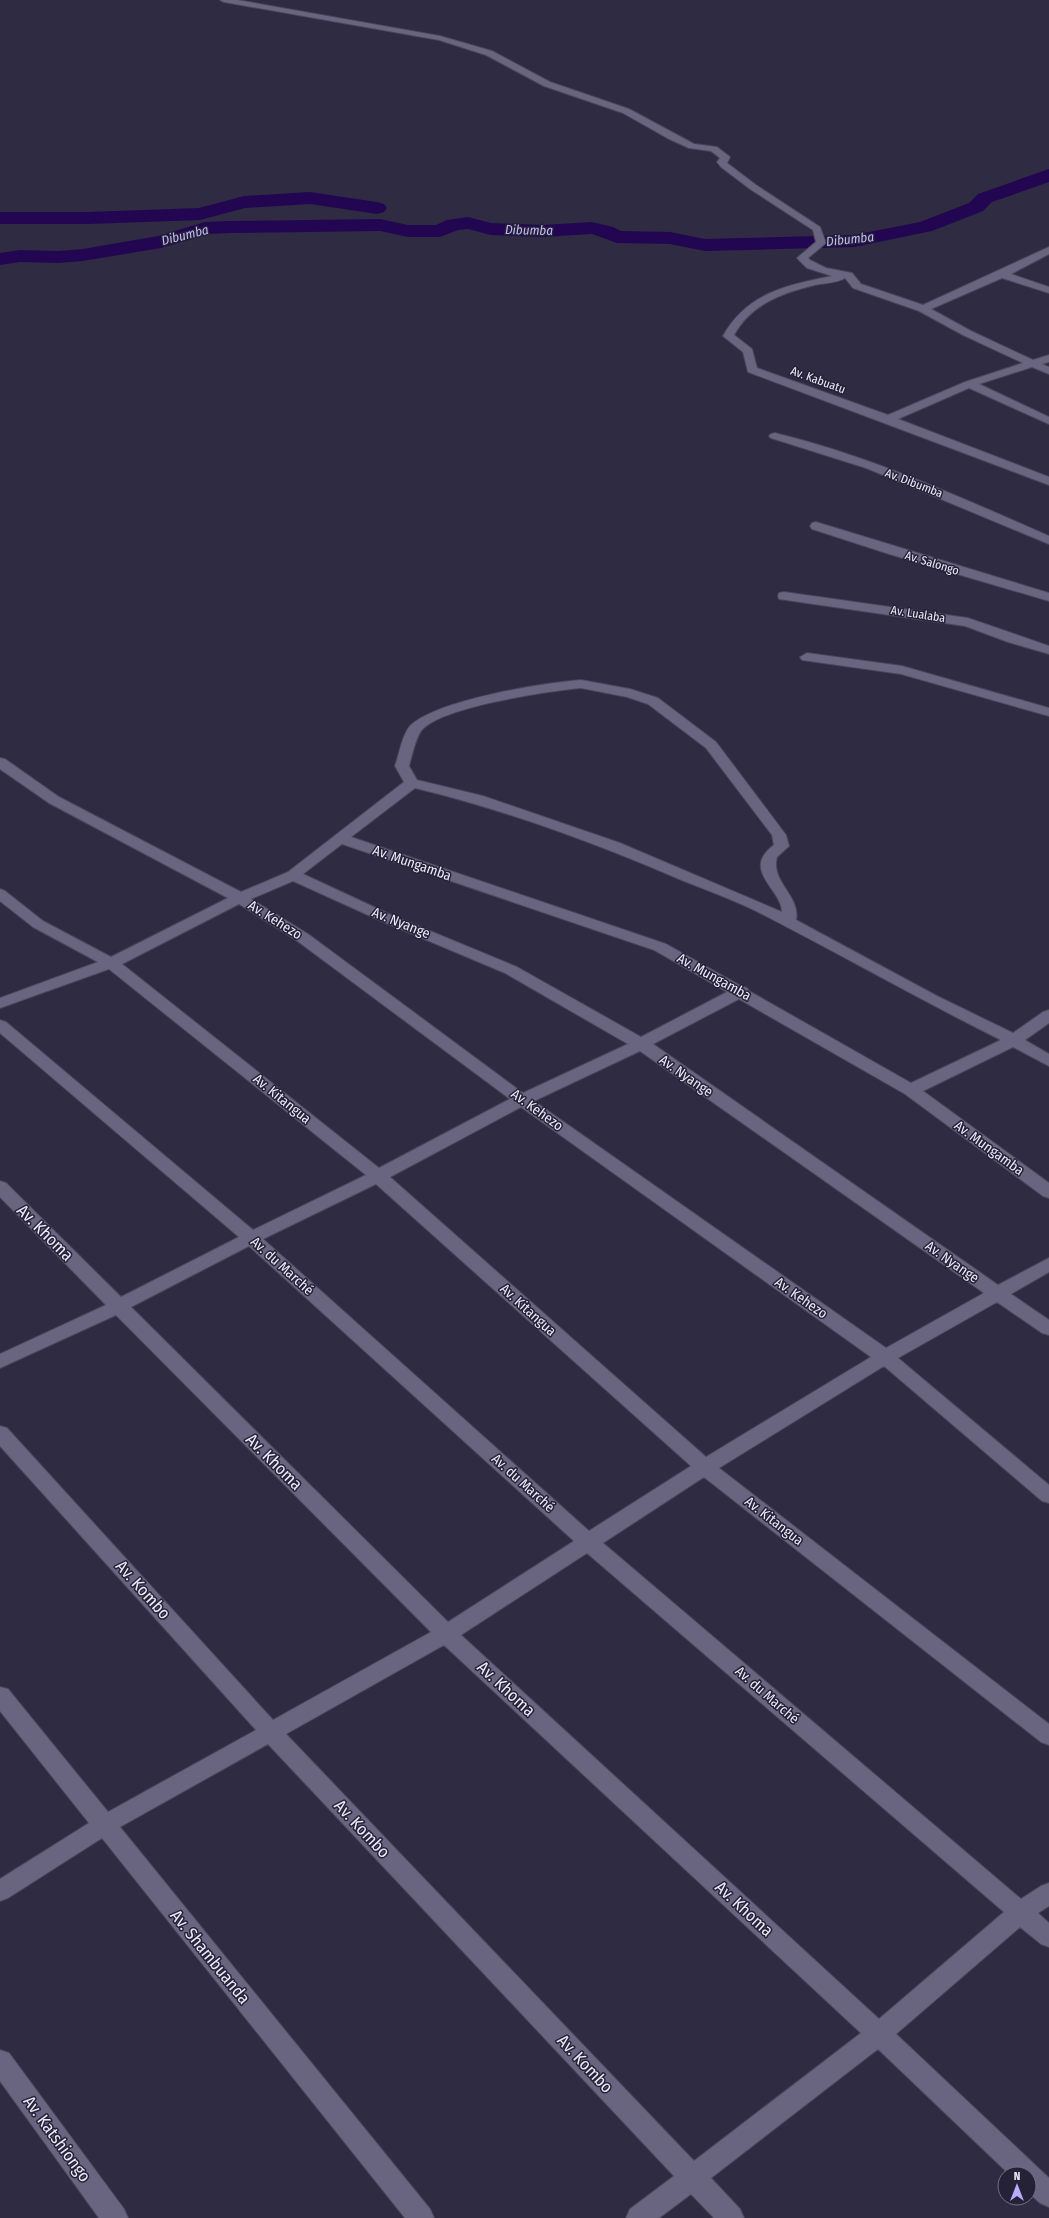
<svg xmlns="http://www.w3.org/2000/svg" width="1049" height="2218" font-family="'Fira Sans Condensed',sans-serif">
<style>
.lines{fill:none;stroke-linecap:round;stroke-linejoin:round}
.river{fill:#230651;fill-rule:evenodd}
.street-casing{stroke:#4a475a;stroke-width:2}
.street{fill:#696580;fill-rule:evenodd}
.labels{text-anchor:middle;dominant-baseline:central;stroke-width:3;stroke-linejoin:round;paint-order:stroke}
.far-street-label{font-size:12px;fill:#ebeaf9;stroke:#252137}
.far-water-label{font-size:13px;font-style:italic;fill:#c4bafa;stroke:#252137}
.street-label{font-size:14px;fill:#ebeaf9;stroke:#252137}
.near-street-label{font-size:17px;fill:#ebeaf9;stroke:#252137}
</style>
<rect width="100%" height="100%" fill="#2f2b42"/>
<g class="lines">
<g class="river">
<polygon points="1049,169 1049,182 992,202 983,211 932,231 854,247 705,251 670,244 617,243 592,234 543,237 491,235 468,229 458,230 440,237 408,237 380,231 230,233 207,234 161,248 83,261 58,263 20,262 0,265 0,253 20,250 58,251 83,249 158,236 205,222 230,221 380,219 408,225 436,225 447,220 468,217 491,223 543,225 592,222 613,227 621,231 670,232 705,239 854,235 920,222 969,203 978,194"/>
<polygon points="310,192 377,202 384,204 387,208 384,212 377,214 310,204 245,208 200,220 89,224 0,224 0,212 89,212 199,208 244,196"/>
</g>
<defs>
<g id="street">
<path d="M220,0H237L440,36L492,51L550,82L629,109L694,144L717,147L730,157L727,163L756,185L820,227L826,243L808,258L810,260L826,268L852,273L861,284L923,305L1049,247V254L1011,274L1049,287V293L1002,278L931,309L971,331L1033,360L1049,355V362L1042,364L1049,367V374L1032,367L979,384L1049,417V424L969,388L898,419L1049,477V485L748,372L743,352L723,336C747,293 787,285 832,276L807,268L797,258L816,242L813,230L750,189L721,167L717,162L720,158L711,151L689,148L669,139L623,113L544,86L486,55L439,40L224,2ZM845,278L853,288L919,311L963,335L1023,363L965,382L888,415L757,368L752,349L734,335C751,304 782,293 815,285C825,283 837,283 845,278Z"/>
<path d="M775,433C870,456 960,497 1049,536V544L866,468L771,438L769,436L771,434Z"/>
<polygon points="816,522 1049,593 1049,601 889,554 812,529 810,526 812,523"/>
<polygon points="784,592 968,618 1049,646 1049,654 1008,642 965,626 779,599 778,596 779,593"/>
<polygon points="807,653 902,666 1049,708 1049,716 901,674 802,660 800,657"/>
<path d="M581,680L630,689L658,698L716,742L786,835L789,846L777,857C770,882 801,896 796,920L937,996L1013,1033L1043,1012L1049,1010V1023L1025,1040L1049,1054V1066L1013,1047L923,1091L1049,1183V1198L1043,1196L905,1094L739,999L653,1044L998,1285L1049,1258V1272L1011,1294L1049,1320V1335L1042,1333L997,1302L898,1358L1049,1485V1503L1042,1501L884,1366L719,1468L1049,1724V1745L1041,1742L704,1477L603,1543L1021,1899L1041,1886L1049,1883V1906L1038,1913L1049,1923V1947L1041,1944L1020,1927L896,2034L1049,2178V2207L1040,2203L1029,2193V2174H1009L878,2049L711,2178L740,2209L744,2218H714L691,2194L659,2218H626L630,2209L674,2176L268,1744L120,1827L430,2209L434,2218H405L102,1838L8,1898L0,1901V1879L89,1823L0,1711V1687L8,1689L108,1812L256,1730L0,1446V1426L7,1428L273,1720L431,1632L116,1315L0,1368V1354L106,1305L0,1197V1181L6,1183L121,1297L239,1237L0,1033V1020L6,1022L253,1230L366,1175L109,969L0,1008V998L98,962L33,927L0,901V889L5,891L43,921L111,957L228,898L49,803L0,769V758L5,759L59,797L241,892L288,872L404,782L395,766C399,755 402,735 410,726C437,700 542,683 581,680ZM581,688L627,697L648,704L706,748L772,835L774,845C740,870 782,889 782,912L620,843L483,796L417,780L409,766C412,756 415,740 421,731C439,707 549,691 581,688ZM415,788C506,810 593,842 679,879C706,890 735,900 762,914C842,955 920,1000 1001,1040L911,1083L749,991L747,988L741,986L666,944L351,837ZM342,844L654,950L727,992L641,1037L517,967L389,914L303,874ZM293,881L379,920L505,973L628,1044L523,1093L308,934L251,899ZM239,904L296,940L510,1099L379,1168L122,964ZM640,1051L984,1293L886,1348L534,1101ZM521,1107L871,1357L706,1457L390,1177ZM376,1184L691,1466L589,1531L263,1239ZM249,1246L574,1541L448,1622L131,1307ZM587,1553L1004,1912L879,2019L461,1635ZM444,1645L861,2033L694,2161L286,1734Z"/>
<polygon points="0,2050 9,2053 124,2209 128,2218 99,2218 0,2081"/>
</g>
</defs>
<use href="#street" class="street-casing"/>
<use href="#street" class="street"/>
</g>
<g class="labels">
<g class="far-street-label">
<text transform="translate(818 380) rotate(20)">Av. Kabuatu</text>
<text transform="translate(914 483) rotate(21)">Av. Dibumba</text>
<text transform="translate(932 563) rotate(17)">Av. Salongo</text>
<text transform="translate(918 614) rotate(9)">Av. Lualaba</text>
</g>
<g class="far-water-label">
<text transform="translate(529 230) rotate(1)">Dibumba</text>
<text transform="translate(185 235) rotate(-14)">Dibumba</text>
<text transform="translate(850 239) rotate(-6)">Dibumba</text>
</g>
<g class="street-label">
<text transform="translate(412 863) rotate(19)">Av. Mungamba</text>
<text transform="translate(275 920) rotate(32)">Av. Kehezo</text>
<text transform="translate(401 923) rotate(22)">Av. Nyange</text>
<text transform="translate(714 977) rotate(29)">Av. Mungamba</text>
<text transform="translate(686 1076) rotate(35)">Av. Nyange</text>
<text transform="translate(282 1099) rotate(39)">Av. Kitangua</text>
<text transform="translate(537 1110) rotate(36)">Av. Kehezo</text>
<text transform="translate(989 1148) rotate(36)">Av. Mungamba</text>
<text transform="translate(952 1262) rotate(35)">Av. Nyange</text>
<text transform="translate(282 1266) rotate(42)">Av. du Marché</text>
<text transform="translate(801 1298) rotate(35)">Av. Kehezo</text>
<text transform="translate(528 1310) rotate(42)">Av. Kitangua</text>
<text transform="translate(523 1483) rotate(42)">Av. du Marché</text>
<text transform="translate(774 1521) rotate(38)">Av. Kitangua</text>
<text transform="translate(767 1695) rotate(41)">Av. du Marché</text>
</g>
<g class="near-street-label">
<text transform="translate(45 1233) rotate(45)">Av. Khoma</text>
<text transform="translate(274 1462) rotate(45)">Av. Khoma</text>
<text transform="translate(143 1590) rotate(48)">Av. Kombo</text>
<text transform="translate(506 1689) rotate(43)">Av. Khoma</text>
<text transform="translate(362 1829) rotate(47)">Av. Kombo</text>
<text transform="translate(744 1909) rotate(43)">Av. Khoma</text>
<text transform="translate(210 1957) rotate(51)">Av. Shambuanda</text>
<text transform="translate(585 2064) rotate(47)">Av. Kombo</text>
<text transform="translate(57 2139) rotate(54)">Av. Katshiongo</text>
</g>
</g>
<g transform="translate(1017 2186)"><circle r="19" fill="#252137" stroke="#747185"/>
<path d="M0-3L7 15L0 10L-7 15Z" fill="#b8abf7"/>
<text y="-6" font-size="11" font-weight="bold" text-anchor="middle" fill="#ebeaf9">N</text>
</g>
</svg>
